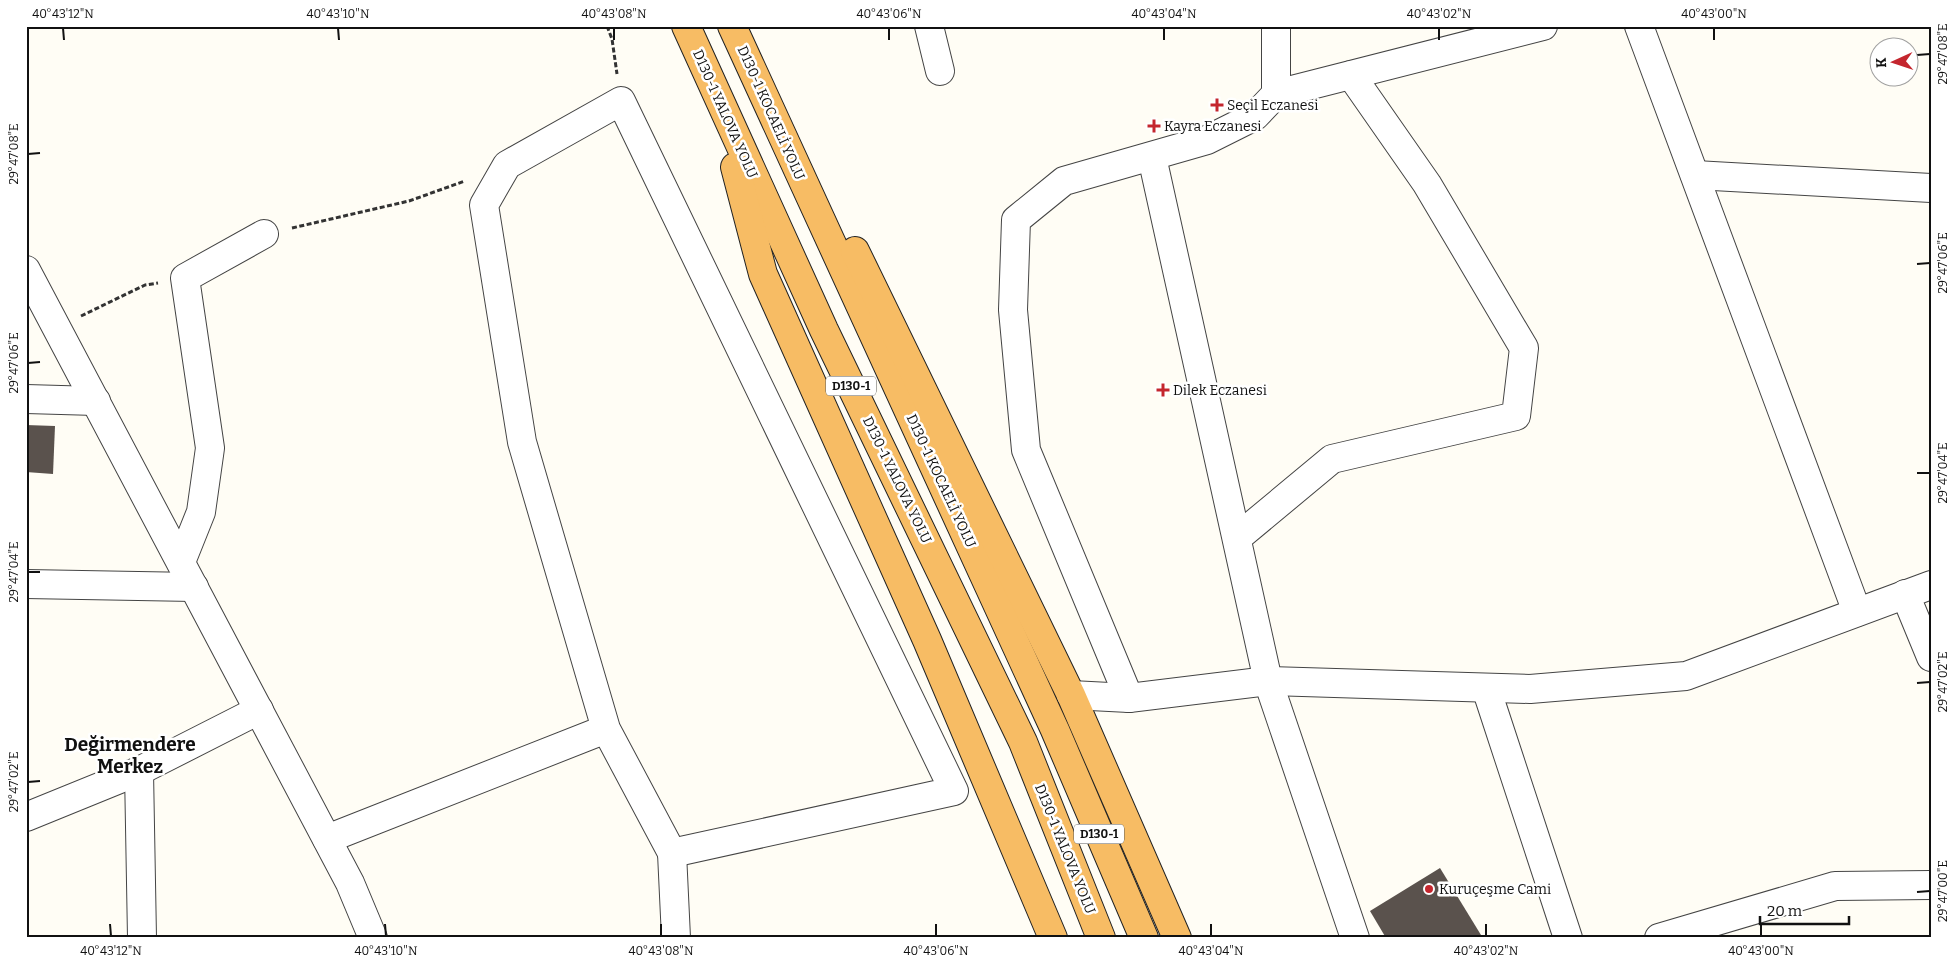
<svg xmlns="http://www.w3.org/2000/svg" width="1957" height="964" font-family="Bitter,serif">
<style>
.building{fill:#5a524d}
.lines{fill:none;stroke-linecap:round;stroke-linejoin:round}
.minor-casing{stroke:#444;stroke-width:30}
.tertiary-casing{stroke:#444;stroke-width:30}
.trunk-casing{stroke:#222;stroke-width:30}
.path{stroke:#333;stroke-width:3;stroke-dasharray:5 2.5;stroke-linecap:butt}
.minor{stroke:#fff;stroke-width:28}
.tertiary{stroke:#fff;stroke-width:28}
.trunk{stroke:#f7bc64;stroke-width:28}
.ticks{fill:none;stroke:#111;stroke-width:2}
.poi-dot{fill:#c4262e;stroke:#fff;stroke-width:2}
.labels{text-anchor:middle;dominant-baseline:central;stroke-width:5;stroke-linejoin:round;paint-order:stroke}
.shield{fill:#fff;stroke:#585858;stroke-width:1}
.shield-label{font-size:12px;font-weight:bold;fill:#111}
.poi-label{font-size:14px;fill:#111;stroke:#fff;text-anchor:start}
.street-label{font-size:14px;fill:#111;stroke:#fff}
.district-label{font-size:19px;font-weight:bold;fill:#111;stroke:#fff}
.neatline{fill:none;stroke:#111;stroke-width:2}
.ticks-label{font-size:12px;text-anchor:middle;fill:#111}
</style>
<rect width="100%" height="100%" fill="#fffdf5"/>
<g class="building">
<polygon points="26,425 55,426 53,474 26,472"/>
<polygon points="1440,868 1481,935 1476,938 1386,938 1370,911"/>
</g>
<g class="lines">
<defs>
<g id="minor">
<polyline points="929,26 940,71"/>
<polyline points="1639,26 1857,612"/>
<polyline points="1276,94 1543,26"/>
<polyline points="1152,157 1268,681 1355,938"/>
<polyline points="1695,175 1931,188"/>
<polyline points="26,270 350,883 373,938"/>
<polyline points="26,399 96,401"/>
<polyline points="1237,538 1332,459 1516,416 1524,348 1427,184 1351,75"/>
<polyline points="181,562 201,512 210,448 185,278 264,234"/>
<polyline points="26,584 194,587"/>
<polyline points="1905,594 1931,657"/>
<polyline points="1486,688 1568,938"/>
<polyline points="1071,695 1129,698 1268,681 1530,689 1686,676 1931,585"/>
<polyline points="1129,698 1026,450 1013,310 1016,220 1064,181 1207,140 1255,116 1276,94 1276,26"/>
<polyline points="139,771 142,938"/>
<polyline points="26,817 139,771 259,710"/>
<polyline points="327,839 606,729 522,442 484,205 507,165 621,101 954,791 672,853 606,729"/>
<polyline points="672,853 676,938"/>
</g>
<polyline id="tertiary" points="1659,938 1835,886 1931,885"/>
<g id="trunk">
<polyline points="686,26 824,330 1023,742 1101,938"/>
<polyline points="732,26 1055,730 1144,938"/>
<polyline points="735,167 763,274 927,640 1053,938"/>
<polyline points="855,251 1071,695 1177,938"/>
</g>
</defs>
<use href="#minor" class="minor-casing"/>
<use href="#tertiary" class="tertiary-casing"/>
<use href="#trunk" class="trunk-casing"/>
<g class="path">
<polyline points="607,26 612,39 617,74"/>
<polyline points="292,228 409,201 465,181"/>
<polyline points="81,316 145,285 158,283"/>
</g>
<use href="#minor" class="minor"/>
<use href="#tertiary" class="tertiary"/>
<use href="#trunk" class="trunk"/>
</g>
<path class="ticks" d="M63,28L64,40M338,28L339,40M614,28V40M889,28V40M1164,28V40M1439,28V40M1714,28V40M1917,55L1930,54M28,154L40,153M1917,264L1930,263M28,363L40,362M1917,473H1930M28,572H40M1917,683L1930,682M28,782L40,781M1917,892L1930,891M110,924L111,936M385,924L386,936M661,924V936M936,924V936M1211,924V936M1486,924V936M1761,924V936"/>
<g class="poi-dot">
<path d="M1214.5 97.5h5v5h5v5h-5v5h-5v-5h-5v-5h5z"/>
<path d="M1151.5 118.5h5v5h5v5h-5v5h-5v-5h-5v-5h5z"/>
<path d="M1160.5 382.5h5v5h5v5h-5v5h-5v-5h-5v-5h5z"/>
<circle cx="1429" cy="889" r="5"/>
</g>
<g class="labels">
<g class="shield">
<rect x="826" y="376.5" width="50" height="19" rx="4"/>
<rect x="1074" y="824.5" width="50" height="19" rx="4"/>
</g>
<g class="shield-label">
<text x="851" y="386">D130-1</text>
<text x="1099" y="834">D130-1</text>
</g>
<g class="poi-label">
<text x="1227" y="105">Seçil Eczanesi</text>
<text x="1164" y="126">Kayra Eczanesi</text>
<text x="1173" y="390">Dilek Eczanesi</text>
<text x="1439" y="889">Kuruçeşme Cami</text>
</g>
<g class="street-label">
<text transform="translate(771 113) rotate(66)">D130-1 KOCAELİ YOLU</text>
<text transform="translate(725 114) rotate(66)">D130-1 YALOVA YOLU</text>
<text transform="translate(897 480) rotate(64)">D130-1 YALOVA YOLU</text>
<text transform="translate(941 481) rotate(65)">D130-1 KOCAELİ YOLU</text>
<text transform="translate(1065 849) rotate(68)">D130-1 YALOVA YOLU</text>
</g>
<g class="district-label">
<text x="130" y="744">Değirmendere<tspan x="130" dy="22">Merkez</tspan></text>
</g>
</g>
<rect width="1957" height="964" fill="none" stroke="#ffffff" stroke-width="55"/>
<g transform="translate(1894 62) rotate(267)"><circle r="24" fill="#ffffff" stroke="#a0a0a0"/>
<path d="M0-4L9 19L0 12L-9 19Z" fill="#c4262e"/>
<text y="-8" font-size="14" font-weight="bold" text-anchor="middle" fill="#111111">K</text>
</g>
<path d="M1760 916v8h89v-8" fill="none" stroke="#111111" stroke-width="2.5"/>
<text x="1767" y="916" font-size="15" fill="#111111" stroke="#ffffff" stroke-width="4" paint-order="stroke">20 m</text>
<rect x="28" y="28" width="1902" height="908" class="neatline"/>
<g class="ticks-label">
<text x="63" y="18">40°43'12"N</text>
<text x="338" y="18">40°43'10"N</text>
<text x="614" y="18">40°43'08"N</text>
<text x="889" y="18">40°43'06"N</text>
<text x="1164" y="18">40°43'04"N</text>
<text x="1439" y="18">40°43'02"N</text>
<text x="1714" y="18">40°43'00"N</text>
<text transform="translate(1943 54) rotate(-90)" y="4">29°47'08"E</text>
<text transform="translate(14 154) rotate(-90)" y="4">29°47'08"E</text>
<text transform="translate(1943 263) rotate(-90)" y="4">29°47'06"E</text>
<text transform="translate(14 363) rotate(-90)" y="4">29°47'06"E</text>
<text transform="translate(1943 473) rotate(-90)" y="4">29°47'04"E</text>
<text transform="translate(14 572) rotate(-90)" y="4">29°47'04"E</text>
<text transform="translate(1943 682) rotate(-90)" y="4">29°47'02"E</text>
<text transform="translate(14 782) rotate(-90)" y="4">29°47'02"E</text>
<text transform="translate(1943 891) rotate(-90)" y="4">29°47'00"E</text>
<text x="111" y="955">40°43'12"N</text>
<text x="386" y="955">40°43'10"N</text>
<text x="661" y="955">40°43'08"N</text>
<text x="936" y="955">40°43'06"N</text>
<text x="1211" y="955">40°43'04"N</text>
<text x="1486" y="955">40°43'02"N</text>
<text x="1761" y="955">40°43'00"N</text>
</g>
</svg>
